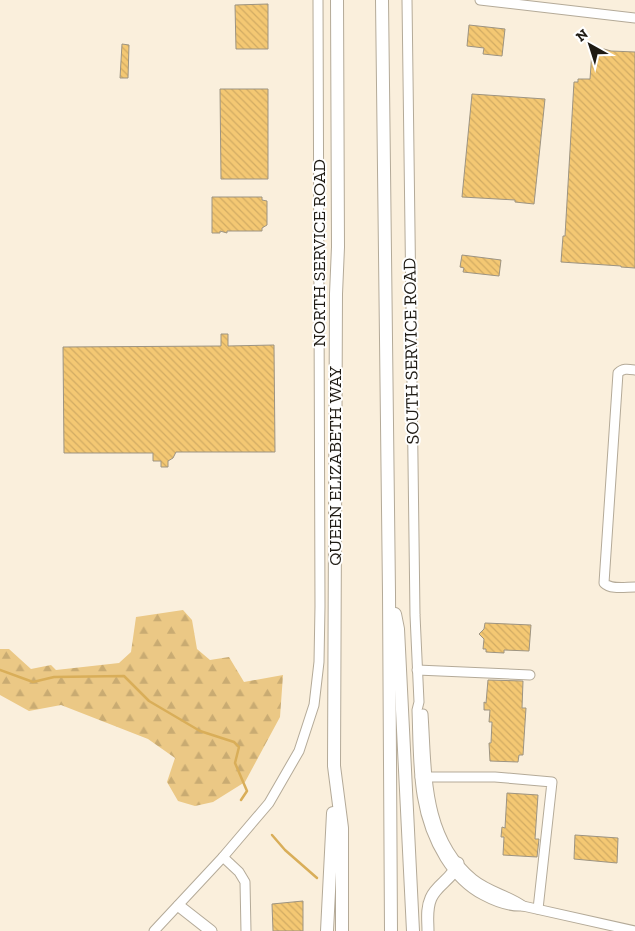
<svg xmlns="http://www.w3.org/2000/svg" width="635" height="931" font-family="'Zilla Slab',serif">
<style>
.forest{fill:url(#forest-firs)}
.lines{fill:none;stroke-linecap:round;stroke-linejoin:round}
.stream{stroke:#d9ae59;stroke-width:2.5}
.building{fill:url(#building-back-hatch);stroke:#9d9482}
.minor-casing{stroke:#b4aa98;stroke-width:11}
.major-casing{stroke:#b4aa98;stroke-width:13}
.highway-casing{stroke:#b4aa98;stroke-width:14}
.minor{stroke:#fff;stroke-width:9}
.major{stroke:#fff;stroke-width:11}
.highway{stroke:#fff;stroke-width:12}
.labels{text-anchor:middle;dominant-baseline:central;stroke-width:4;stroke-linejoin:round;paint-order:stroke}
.street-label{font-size:18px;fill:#1f1b14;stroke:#fff}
</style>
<defs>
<pattern id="forest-firs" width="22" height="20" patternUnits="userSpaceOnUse" patternTransform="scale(1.25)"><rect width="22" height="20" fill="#ebc885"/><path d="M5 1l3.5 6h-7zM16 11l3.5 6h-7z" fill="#c9ab72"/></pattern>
<pattern id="building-back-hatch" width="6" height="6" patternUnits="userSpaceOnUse" patternTransform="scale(1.25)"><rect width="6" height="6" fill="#f4c873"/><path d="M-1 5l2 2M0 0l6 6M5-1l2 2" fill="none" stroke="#d1ab63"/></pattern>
</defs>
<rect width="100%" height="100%" fill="#faefdc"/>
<polygon class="forest" points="183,610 192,620 197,649 210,660 229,657 244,682 283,675 280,717 245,782 213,802 195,806 178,801 167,782 175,758 148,739 61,705 29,711 0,695 0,649 9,649 31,669 51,665 56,670 119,663 131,652 136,617"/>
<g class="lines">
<g class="stream">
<polyline points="0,670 33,682 54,677 124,676 149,701 200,731 234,742 239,747 235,763 247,791 241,800"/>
<polyline points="272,835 285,850 317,878"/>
</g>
</g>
<g class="building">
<polygon points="268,4 268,49 236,49 235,5"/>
<polygon points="469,25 505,29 502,56 483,54 484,48 467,46"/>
<polygon points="122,44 129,45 128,78 120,78"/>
<polygon points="604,49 611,51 635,52 635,268 621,267 621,266 561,262 563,236 565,236 574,82 578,82 578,79 590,79 592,51 597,52"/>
<polygon points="220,89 268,89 268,179 221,179"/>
<polygon points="472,94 545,99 534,204 515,202 515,200 462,197"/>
<polygon points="212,197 262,197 262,200 267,201 267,225 262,228 262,231 227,231 227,233 220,231 220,233 212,233"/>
<polygon points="462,255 501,260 499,276 463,272 464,268 460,267"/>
<polygon points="221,334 228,334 228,346 274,345 275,452 176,452 173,458 168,461 168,467 161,467 161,461 153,461 153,453 64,453 63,347 221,346"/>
<polygon points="485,623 531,625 529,651 504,650 504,653 486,652 486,649 483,649 484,639 479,634 484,629"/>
<polygon points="488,680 523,681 522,708 526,708 525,723 523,755 519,755 518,762 490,761 489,743 491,743 492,722 489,722 490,710 484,710 484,702 486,703"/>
<polygon points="507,793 538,795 535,839 539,839 537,857 503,855 504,837 501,837 502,827 505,828"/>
<polygon points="575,835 618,838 617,863 574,859"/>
<polygon points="303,901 303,931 273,931 272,904"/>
</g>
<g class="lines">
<defs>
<g id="minor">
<path d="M407,0L415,615L419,702L417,710C419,763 416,812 445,858C455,874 466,886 483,895C496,902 509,907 523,906L635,931"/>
<polyline points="480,0 635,18"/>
<path d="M635,370C628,369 623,368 618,373L604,583C611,590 625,587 635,587"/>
<polyline points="417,670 530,675"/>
<path d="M423,714C427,772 423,838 473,879C489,892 508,895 523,906"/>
<polyline points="420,777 495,777 552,782 538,909"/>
<polyline points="223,857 239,872 245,882 246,931"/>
<polyline points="154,931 223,857 269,803 299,751 314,705 319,662 320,606 318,0"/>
</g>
<g id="major">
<polyline points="179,906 211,931"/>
<path d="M428,931C428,920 426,909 431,898C437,884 453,879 458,863"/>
</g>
<g id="highway">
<polyline points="337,0 338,247 336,294 334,766 342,828 342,931"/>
<polyline points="382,0 389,593 391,931"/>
<polyline points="395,614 398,629 413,931"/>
<polyline points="327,931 333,813"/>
</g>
</defs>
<use href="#minor" class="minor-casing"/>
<use href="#major" class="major-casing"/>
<use href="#highway" class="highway-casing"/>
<use href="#minor" class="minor"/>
<use href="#major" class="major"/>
<use href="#highway" class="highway"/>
</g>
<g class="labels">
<g class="street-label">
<text transform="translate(319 253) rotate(-90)">NORTH SERVICE ROAD</text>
<text transform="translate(411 351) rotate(-91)">SOUTH SERVICE ROAD</text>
<text transform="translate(335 466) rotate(-90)">QUEEN ELIZABETH WAY</text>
</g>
</g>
<g transform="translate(590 45) rotate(321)" stroke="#ffffff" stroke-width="4" paint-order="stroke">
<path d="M0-4L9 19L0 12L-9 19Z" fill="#1f1b14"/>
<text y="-8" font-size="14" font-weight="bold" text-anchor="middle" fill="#1f1b14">N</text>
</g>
</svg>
